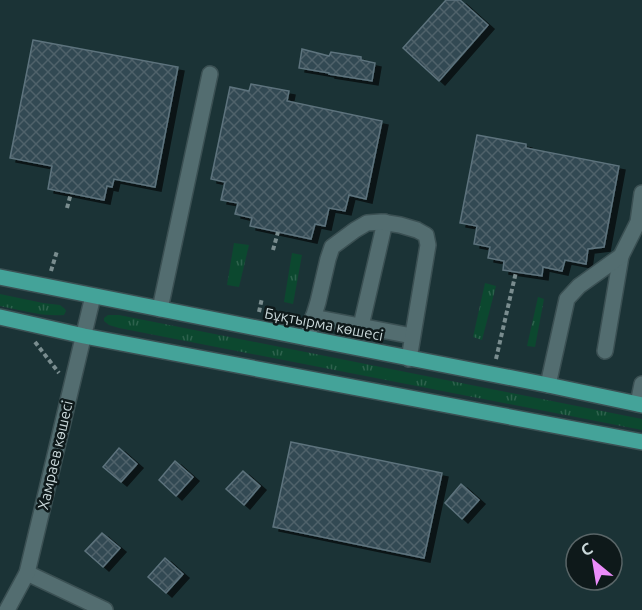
<svg xmlns="http://www.w3.org/2000/svg" width="642" height="610" font-family="Ubuntu,sans-serif">
<style>
.grass{fill:url(#grass-tufts)}
.building{fill:url(#building-cross-hatch);stroke:#5d737d;stroke-width:1.5;filter:url(#shadow)}
.lines{fill:none;stroke-linecap:round;stroke-linejoin:round}
.minor-casing{stroke:#3b5053;stroke-width:18}
.major-casing{stroke:#3b5053;stroke-width:18}
.path{stroke:#7a8d8f;stroke-width:4;stroke-dasharray:4.5 3;stroke-linecap:butt}
.minor{stroke:#536d70;stroke-width:15}
.major{stroke:#44a399;stroke-width:15}
.labels{text-anchor:middle;dominant-baseline:central;stroke-width:5;stroke-linejoin:round;paint-order:stroke}
.street-label{font-size:15px;fill:#cad8da;stroke:#0e191a}
</style>
<defs>
<pattern id="grass-tufts" width="24" height="20" patternUnits="userSpaceOnUse" patternTransform="scale(1.5)"><rect width="24" height="20" fill="#0c482f"/><path d="M3 7l-1-3M5 7V3M7 7l1-3M15 17l-1-3M17 17v-4M19 17l1-3" fill="none" stroke="#2e624d"/></pattern>
<pattern id="building-cross-hatch" width="8" height="8" patternUnits="userSpaceOnUse" patternTransform="scale(1.5)"><rect width="8" height="8" fill="#334852"/><path d="M0 0l8 8M0 8l8-8" fill="none" stroke="#4f626a"/></pattern>
<filter id="shadow"><feDropShadow dx="6" dy="4" stdDeviation="0" flood-color="#0009"/></filter>
</defs>
<rect width="100%" height="100%" fill="#1b3336"/>
<g class="grass">
<polygon points="234,243 249,245 239,287 227,285"/>
<polygon points="292,253 302,255 293,304 284,302"/>
<polygon points="485,283 496,286 482,340 473,337"/>
<path d="M0,294L43,303L60,305L65,309L66,311L64,315C43,317 21,310 0,306Z"/>
<polygon points="538,297 544,299 535,347 527,346"/>
<polygon points="108,315 119,315 642,419 642,430 119,328 109,325 104,321 104,318"/>
</g>
<g class="building">
<polygon points="446,0 460,0 488,25 439,81 403,48"/>
<polygon points="33,40 178,67 155,187 114,179 112,187 107,186 104,200 48,189 52,166 10,158"/>
<polygon points="302,49 329,56 331,52 361,57 361,60 375,63 372,81 329,74 329,73 299,68"/>
<polygon points="251,84 289,91 287,101 382,121 366,199 349,195 345,211 329,208 325,226 315,224 311,239 250,226 252,218 235,214 238,203 221,200 225,182 211,179 230,87 249,91"/>
<polygon points="477,135 526,144 526,148 619,166 604,247 588,249 586,264 565,260 562,271 543,267 542,276 503,270 504,261 488,258 490,247 474,244 477,226 460,223"/>
<polygon points="291,442 442,473 424,558 273,527"/>
<polygon points="119,448 137,464 121,482 103,467"/>
<polygon points="175,461 193,477 176,496 159,480"/>
<polygon points="243,471 260,486 244,505 226,489"/>
<polygon points="461,484 479,500 462,519 445,503"/>
<polygon points="102,533 120,548 103,567 85,551"/>
<polygon points="165,558 183,574 166,593 148,577"/>
</g>
<g class="lines">
<defs>
<g id="minor">
<polyline points="160,309 210,74"/>
<polyline points="313,317 412,336"/>
<polyline points="361,326 385,222"/>
<polyline points="307,338 318,302 328,259 332,247 355,230 367,223 381,222 400,225 417,230 426,235 428,245 409,359"/>
<polyline points="605,351 621,256"/>
<polyline points="548,385 567,299 579,286 621,256 638,222 642,193"/>
<polyline points="638,404 642,384"/>
<polyline points="27,573 105,610"/>
<polyline points="7,610 27,573 93,296"/>
</g>
<g id="major">
<polyline points="0,277 307,338 548,385 642,405"/>
<polyline points="0,317 84,336 642,442"/>
</g>
</defs>
<use href="#minor" class="minor-casing"/>
<use href="#major" class="major-casing"/>
<g class="path">
<polyline points="67,208 71,193"/>
<polyline points="273,250 278,232"/>
<polyline points="51,271 57,251"/>
<polyline points="259,312 262,298"/>
<polyline points="35,342 59,373"/>
<polyline points="496,359 516,272"/>
</g>
<use href="#minor" class="minor"/>
<use href="#major" class="major"/>
</g>
<g class="labels">
<g class="street-label">
<text transform="translate(324 324) rotate(11)">Бұқтырма көшесі</text>
<text transform="translate(55 455) rotate(-77)">Хамраев көшесі</text>
</g>
</g>
<g transform="translate(594 562) rotate(330)"><circle r="28" fill="#0e191a" stroke="#596567" stroke-width="1.5"/>
<path d="M0-4.5L10 22L0 15L-10 22Z" fill="#ec8cfa"/>
<text y="-9" font-size="16" font-weight="bold" text-anchor="middle" fill="#cad8da">С</text>
</g>
</svg>
